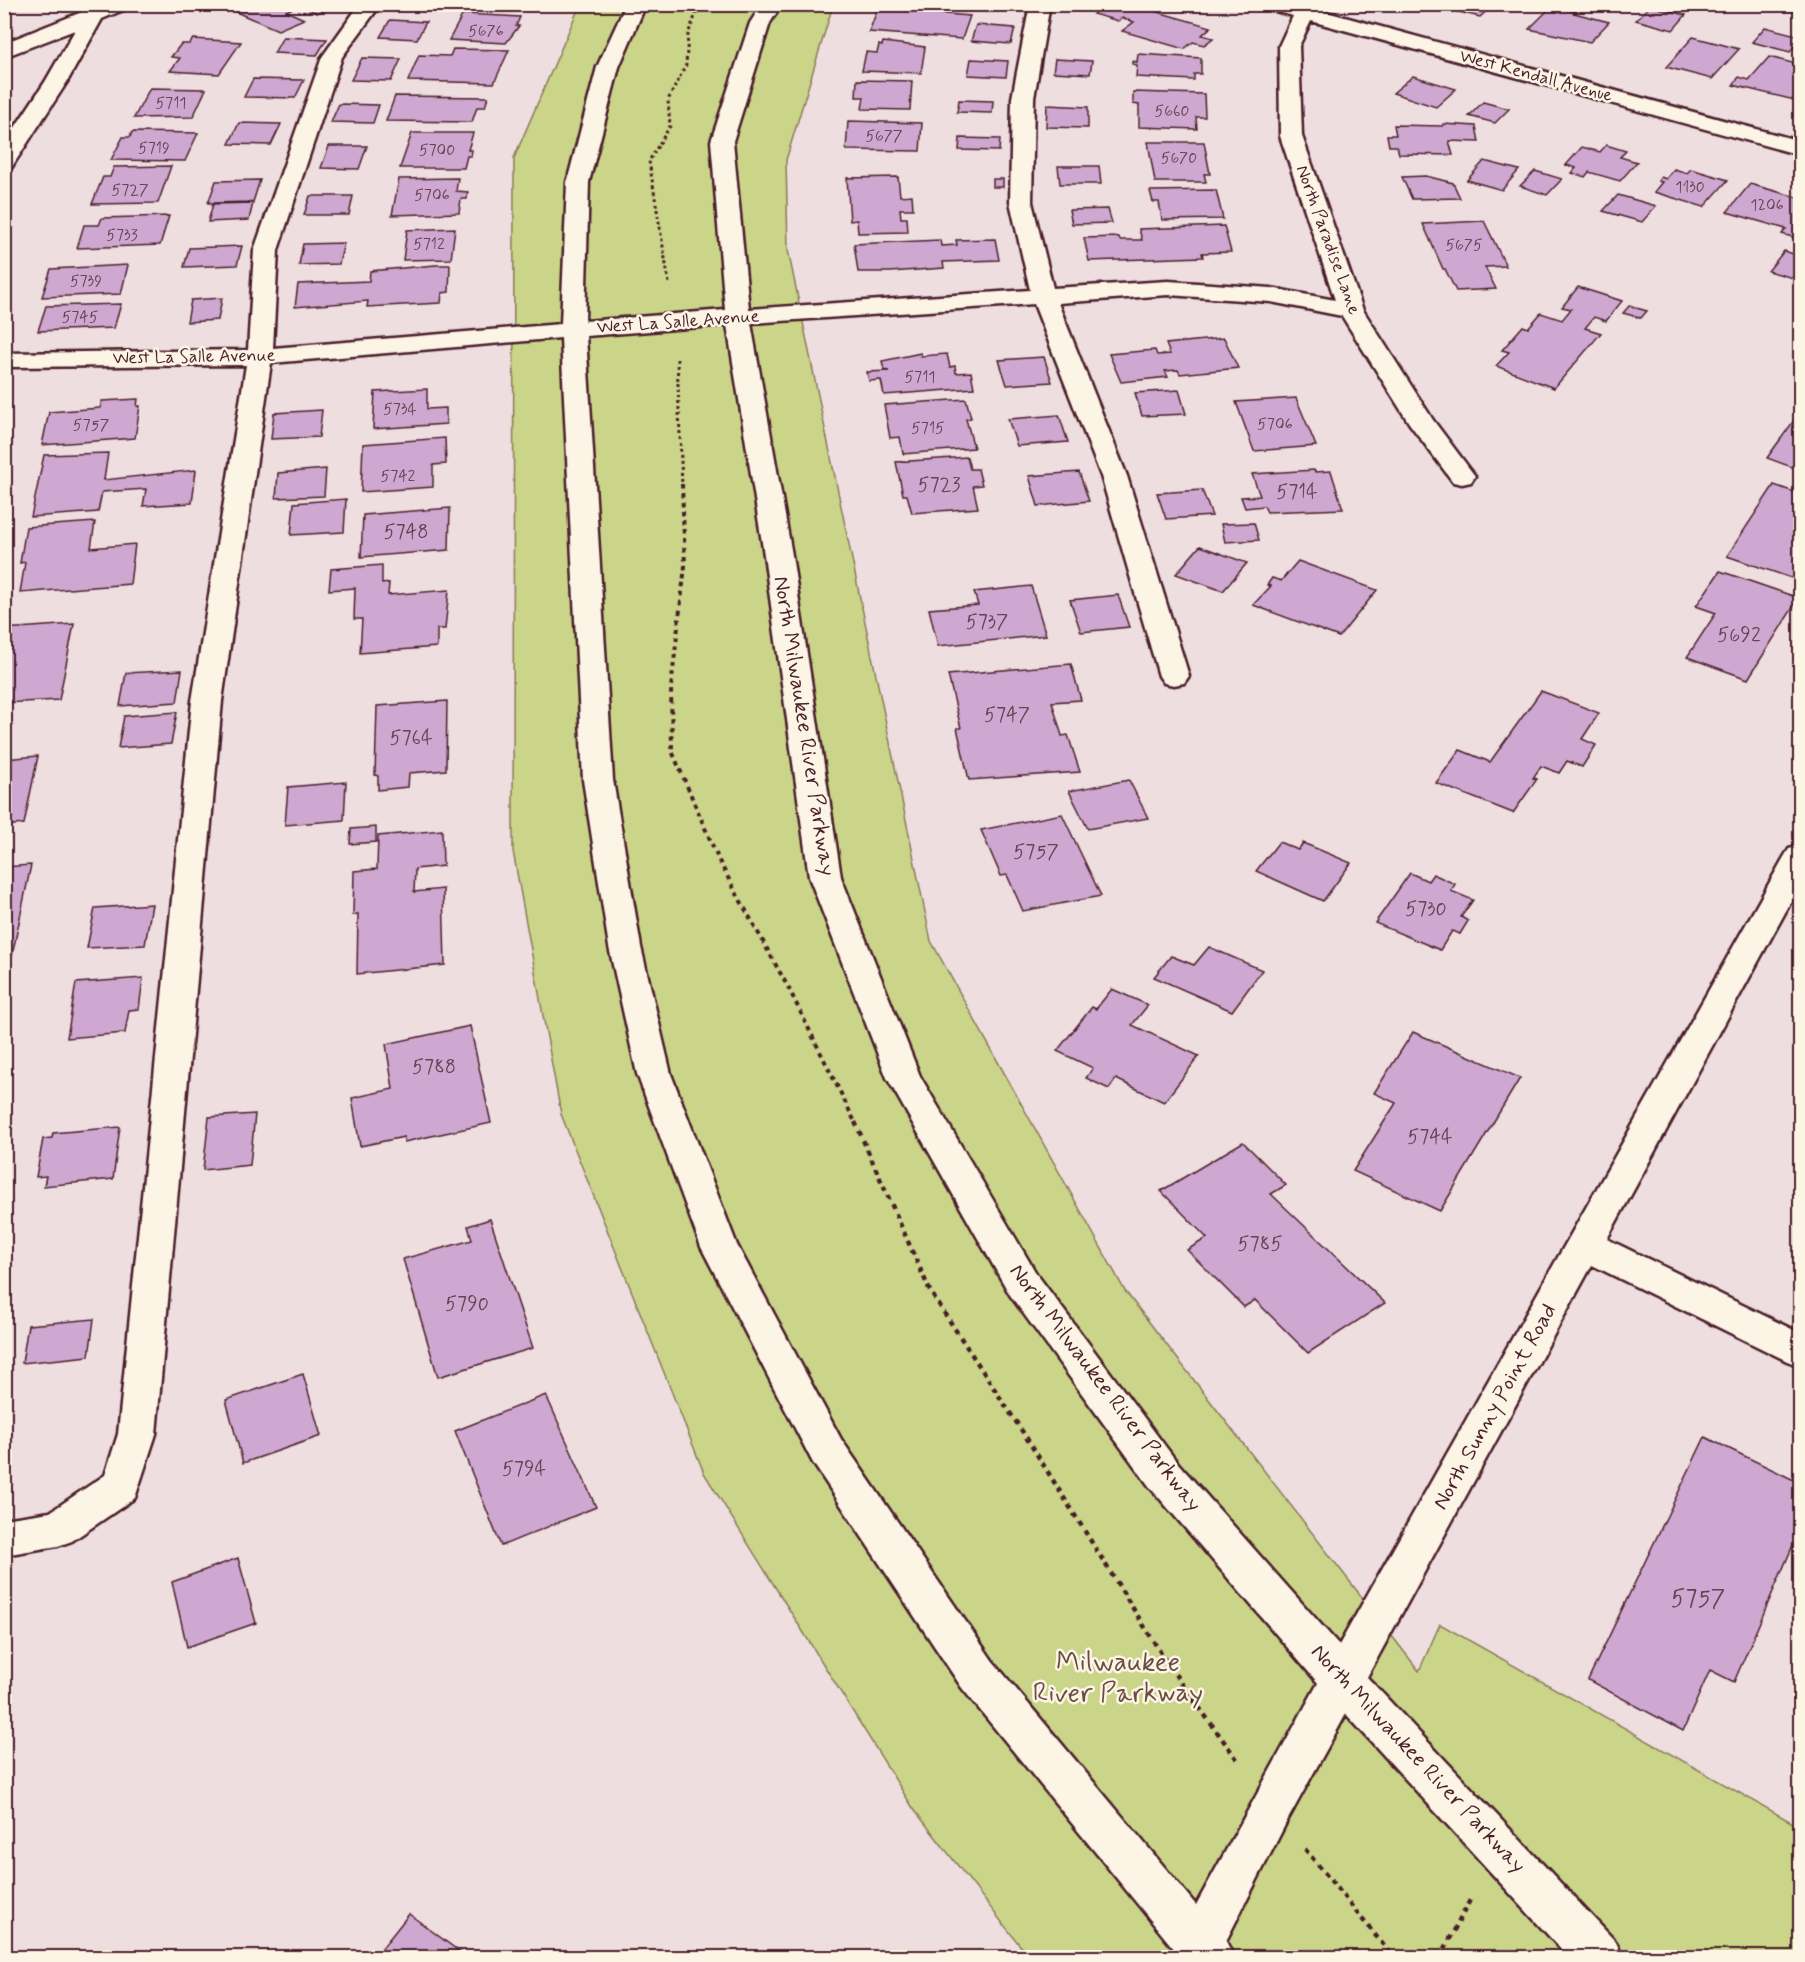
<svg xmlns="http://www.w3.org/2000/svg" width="1805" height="1962" font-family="Mynerve,sans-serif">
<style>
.green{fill:#cad589;stroke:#8a7a5a;stroke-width:1.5}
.building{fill:#cea8d1;stroke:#4a1f2b;stroke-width:1.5}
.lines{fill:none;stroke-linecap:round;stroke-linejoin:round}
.minor-casing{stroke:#4a1f2b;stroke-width:5}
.path-far2{stroke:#4a1f2b;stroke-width:3;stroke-dasharray:3 3;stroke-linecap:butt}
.path-far1{stroke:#4a1f2b;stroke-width:4;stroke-dasharray:4.5 4.5;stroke-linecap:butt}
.path{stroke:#4a1f2b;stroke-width:4.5;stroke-dasharray:5 5;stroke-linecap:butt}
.minor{fill:#fcf5e5;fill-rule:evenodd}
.labels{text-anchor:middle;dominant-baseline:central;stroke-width:5;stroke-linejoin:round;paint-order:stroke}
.far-number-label{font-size:16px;fill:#6b4154}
.far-street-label{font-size:18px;fill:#4a1f2b;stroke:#fcf5e5}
.number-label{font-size:20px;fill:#6b4154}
.street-label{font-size:22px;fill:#4a1f2b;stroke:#fcf5e5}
.near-number-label{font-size:24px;fill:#6b4154}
.near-park-label{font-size:27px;fill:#6a4c42;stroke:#fcf5e5}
</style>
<rect width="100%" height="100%" fill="#eededf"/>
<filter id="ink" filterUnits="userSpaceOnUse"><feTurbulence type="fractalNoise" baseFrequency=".0167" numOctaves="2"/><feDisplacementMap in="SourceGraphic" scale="12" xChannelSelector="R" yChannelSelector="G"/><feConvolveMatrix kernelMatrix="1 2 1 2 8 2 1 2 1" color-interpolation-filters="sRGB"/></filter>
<g filter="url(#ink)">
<polygon class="green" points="580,5 833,5 786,160 788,250 931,941 1125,1291 1419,1671 1440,1624 1800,1827 1800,1957 1029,1957 913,1808 704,1473 561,1114 513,851 514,158"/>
<g class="building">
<polygon points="244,4 330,4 334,6 317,13 300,5 286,11 304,19 278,30 231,10"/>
<polygon points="984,4 1021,4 1019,11 982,8"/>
<polygon points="1105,4 1129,4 1211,27 1202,35 1213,38 1204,45 1193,42 1184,49 1122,31 1134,22 1122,18 1118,21 1093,14"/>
<polygon points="1425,4 1494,4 1480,17"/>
<polygon points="1800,4 1800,13 1767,5 1767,4"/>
<polygon points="879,5 887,6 886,9 970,16 962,39 869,32"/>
<polygon points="1552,6 1576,12 1574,13 1609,22 1590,42 1529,29"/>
<polygon points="1650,6 1686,15 1673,30 1636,20"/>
<polygon points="463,14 520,17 516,26 519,26 506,43 449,40"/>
<polygon points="390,20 426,22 417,39 380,37"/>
<polygon points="976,25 1015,28 1011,44 971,41"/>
<polygon points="1765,27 1800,36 1800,39 1790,52 1752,42"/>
<polygon points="283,37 327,39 317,55 274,53"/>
<polygon points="1693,37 1739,49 1712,79 1666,67"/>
<polygon points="193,39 241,42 219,74 170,71 180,58 171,57 181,44 189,44"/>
<polygon points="883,42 925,47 921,73 862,71 866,52 877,53 879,45 882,46"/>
<polygon points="453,49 509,50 494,83 408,81 419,55 450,56"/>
<polygon points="1138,54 1201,58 1201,74 1194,74 1194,80 1136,77 1137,65 1132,64 1132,61 1137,62"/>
<polygon points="1769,57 1800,65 1800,92 1794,100 1733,85 1739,77 1749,80"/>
<polygon points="362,58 401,59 391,81 351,80"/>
<polygon points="971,59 1008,61 1006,77 968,75"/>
<polygon points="1055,59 1092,61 1090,74 1053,72"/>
<polygon points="1413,76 1456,89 1436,107 1393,93"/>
<polygon points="253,79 304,80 295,98 244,97"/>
<polygon points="857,80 912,81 910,110 862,109 864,97 856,97"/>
<polygon points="150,88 206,89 193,117 134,118"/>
<polygon points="1133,92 1204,94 1205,117 1196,117 1197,129 1139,127 1139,105 1133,104"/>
<polygon points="395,96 488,97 485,107 477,107 472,122 386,121"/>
<polygon points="959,100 993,101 992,113 957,112"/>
<polygon points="1483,102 1509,109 1495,123 1469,116"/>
<polygon points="339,104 379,105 373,123 331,122"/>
<polygon points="1047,105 1088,107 1088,128 1046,127"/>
<polygon points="848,121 922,123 920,151 846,150"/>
<polygon points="239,123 281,124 271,145 229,144"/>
<polygon points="1443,124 1476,126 1479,142 1449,141 1453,155 1399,154 1397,146 1389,146 1387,135 1396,135 1394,125 1443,126"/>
<polygon points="132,132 198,133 185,161 111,160 123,137 130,137"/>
<polygon points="412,133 473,133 468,150 472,150 471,156 467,156 464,168 400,168"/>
<polygon points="960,138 1000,139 999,151 959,150"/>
<polygon points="1148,142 1204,142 1210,174 1204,174 1206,182 1155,182"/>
<polygon points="1606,145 1626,151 1620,157 1637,162 1620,181 1589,172 1585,177 1572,173 1576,168 1566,165 1582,147 1600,152"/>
<polygon points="329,146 367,146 359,169 321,168"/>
<polygon points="1484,161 1519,170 1502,190 1467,180"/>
<polygon points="171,166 158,203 92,204 103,177 110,177 114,167"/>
<polygon points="1058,166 1099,166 1101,184 1060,184"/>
<polygon points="1674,169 1687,173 1691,169 1728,180 1704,207 1654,192 1662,182 1658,181 1661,177 1666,179"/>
<polygon points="1535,171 1562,179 1547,195 1520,186"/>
<polygon points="1426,176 1453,183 1460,198 1412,199 1402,177"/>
<polygon points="898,177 900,196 912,195 913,209 900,209 901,218 907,218 908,232 858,233 857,220 850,221 847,178"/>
<polygon points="458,178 456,191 468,192 467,199 461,199 459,213 392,215 399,179"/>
<rect x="993" y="179" width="10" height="8"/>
<polygon points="260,180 253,202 208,203 216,181"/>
<polygon points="1750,184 1800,198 1800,239 1782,234 1786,229 1727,212"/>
<polygon points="1216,190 1223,219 1162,220 1159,202 1153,202 1150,191"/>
<polygon points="1618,195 1656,206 1642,222 1603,211"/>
<polygon points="310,196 353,196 349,215 304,215"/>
<polygon points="253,203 249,220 208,222 213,204"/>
<polygon points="1108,209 1112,223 1072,224 1069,210"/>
<polygon points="169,216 160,245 77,248 84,225 99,225 102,218"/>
<polygon points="1484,221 1506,266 1485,267 1496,289 1456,291 1445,269 1443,269 1423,224"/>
<polygon points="1224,226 1231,252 1202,253 1203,257 1089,261 1084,238 1119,237 1120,240 1142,240 1139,229"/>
<polygon points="455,228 451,259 403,260 407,230"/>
<polygon points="995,239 999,260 943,262 944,268 890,272 858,272 854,244 940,240 941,246 957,245 956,240"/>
<polygon points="344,243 339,264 299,265 303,244"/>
<polygon points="242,246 237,265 184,267 189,248"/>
<polygon points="1784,251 1800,256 1800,280 1768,271"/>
<polygon points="128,265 121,294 42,297 51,269"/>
<polygon points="436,265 450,265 449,292 442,293 441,303 367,307 368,301 295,307 298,284 369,281 370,271"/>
<polygon points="1578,287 1622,301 1606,321 1594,317 1585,328 1601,333 1554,388 1496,366 1509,352 1502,350 1523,326 1528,328 1541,313 1562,320 1571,309 1562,307"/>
<polygon points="222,298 218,320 187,322 191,300"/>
<polygon points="121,304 114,328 38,331 46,306"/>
<polygon points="1629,306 1647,311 1641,318 1623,313"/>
<polygon points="1224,338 1238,368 1180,374 1178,370 1165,371 1168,377 1121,382 1109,354 1155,350 1157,355 1170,354 1166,344"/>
<polygon points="921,353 921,356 947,354 950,367 955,366 956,373 971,372 974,388 884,395 881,380 869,381 867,372 889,371 884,370 882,361"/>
<polygon points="1044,357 1052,382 1007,385 999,360"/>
<polygon points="427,389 427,409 446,408 446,424 373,429 375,392"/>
<polygon points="1179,390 1186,414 1142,416 1135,393"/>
<polygon points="1296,398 1316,446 1254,451 1236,402"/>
<polygon points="138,399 137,406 140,406 135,438 42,445 49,412 100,408 102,401"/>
<polygon points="966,399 971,418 966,419 974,448 903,454 900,437 890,438 884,405"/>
<polygon points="322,410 319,437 271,439 274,413"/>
<polygon points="1800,412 1800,470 1767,458"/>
<polygon points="1059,415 1068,442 1017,446 1008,419"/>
<polygon points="445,438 446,464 433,465 433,487 361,492 363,444"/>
<polygon points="108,453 104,480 196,470 192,503 143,506 146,489 102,492 98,512 31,517 44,455"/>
<polygon points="967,457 970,469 978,469 982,485 973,486 978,508 912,513 907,495 903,495 896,462"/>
<polygon points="326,469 324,496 276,498 278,473"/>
<polygon points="1314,470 1315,472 1331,471 1343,509 1267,512 1264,506 1245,508 1241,497 1260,496 1252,474"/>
<polygon points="1079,472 1089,501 1038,506 1029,476"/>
<polygon points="1774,485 1800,494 1800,581 1727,556"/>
<polygon points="1202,490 1212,516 1166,519 1157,493"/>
<polygon points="346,499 344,532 291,535 294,503"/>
<polygon points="450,508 449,550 361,557 363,515"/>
<polygon points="95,522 91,548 135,544 130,584 20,593 25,562 20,563 26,527"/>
<polygon points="1254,523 1259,540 1225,542 1221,524"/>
<polygon points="1200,546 1247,563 1223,591 1176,574"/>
<polygon points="1298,561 1377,590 1339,637 1253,605 1271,586 1267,585 1272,578 1281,581"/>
<polygon points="382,565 382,584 389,583 388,595 449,590 445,629 437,629 437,647 360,653 362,619 354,619 355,588 329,590 331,569"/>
<polygon points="1720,571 1799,598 1748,679 1687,657 1716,613 1696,606"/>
<polygon points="1031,586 1046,635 938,646 929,609 978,605 974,592"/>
<polygon points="1118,595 1129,627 1081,632 1070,600"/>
<polygon points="74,624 59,700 4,703 4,629"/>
<polygon points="1071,664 1081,700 1052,702 1062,736 1068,735 1080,772 969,780 957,728 961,728 948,675"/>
<polygon points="182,670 177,702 120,706 126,673"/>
<polygon points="1541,691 1599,713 1582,739 1596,745 1582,767 1567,761 1559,773 1541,766 1533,778 1537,779 1513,813 1436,783 1460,750 1490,762"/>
<polygon points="447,701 446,770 409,773 408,787 378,790 378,776 375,775 377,706"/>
<polygon points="177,712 171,744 118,748 124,716"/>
<polygon points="38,756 24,824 4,826 4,759"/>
<polygon points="1129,780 1148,818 1088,829 1069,791"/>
<polygon points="346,782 344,820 285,825 288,787"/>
<polygon points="1062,814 1101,896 1023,911 1007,875 1001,876 981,830"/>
<polygon points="376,827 376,842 350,844 351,829"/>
<polygon points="442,830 443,866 415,869 414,892 443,889 445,965 357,974 358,914 353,915 354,871 377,869 378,836"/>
<polygon points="1279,842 1298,850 1303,843 1351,863 1323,901 1256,871"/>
<polygon points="31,865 12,956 4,956 4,867"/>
<polygon points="1410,873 1428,881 1433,874 1455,884 1451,891 1473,900 1461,917 1468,921 1460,934 1452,931 1440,950 1375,923"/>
<polygon points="152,904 145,945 87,948 95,908"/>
<polygon points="1209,947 1262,970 1232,1011 1154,977 1171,956 1194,965"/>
<polygon points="143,978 139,1009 129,1010 125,1033 67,1038 76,983"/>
<polygon points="1112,989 1148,1005 1132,1025 1199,1056 1164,1102 1116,1079 1109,1089 1086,1078 1093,1068 1057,1051 1092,1007 1096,1009"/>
<polygon points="470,1026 491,1123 404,1142 404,1137 360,1146 352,1098 393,1089 386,1044"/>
<polygon points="1413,1032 1520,1078 1440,1211 1353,1171 1396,1103 1374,1093"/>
<polygon points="255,1114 250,1165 203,1170 209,1117"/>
<polygon points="120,1127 113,1179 44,1186 46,1176 36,1177 43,1139 52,1138 53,1133"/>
<polygon points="1243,1142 1286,1185 1271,1194 1385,1303 1308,1353 1255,1300 1244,1307 1187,1250 1207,1238 1161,1191"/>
<polygon points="490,1219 533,1348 438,1377 403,1259 472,1240 468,1226"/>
<polygon points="94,1319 89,1356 22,1363 28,1325"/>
<polygon points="303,1374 321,1436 243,1463 226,1400"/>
<polygon points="546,1395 596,1507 501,1546 455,1431"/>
<polygon points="1705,1437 1800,1483 1800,1529 1734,1682 1710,1670 1683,1731 1588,1680"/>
<polygon points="238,1558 256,1623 187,1647 172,1582"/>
<polygon points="409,1914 468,1958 374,1958"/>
</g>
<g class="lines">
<defs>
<g id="minor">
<polygon points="102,4 131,4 128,8 102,19 67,82 15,162 12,167 4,169 4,144 45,82 75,30 4,57 4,43"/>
<path d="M360,4H381L342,57L278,250L273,348L561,324L567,182L597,67L626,4H646L619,67L589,182L585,321L725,310L711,141L750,23L762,4H782L770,23L733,141L749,309L1030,290L1010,202L1012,98L1030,4H1050L1034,98L1032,202L1053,288L1168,281L1271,288L1335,300L1280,136L1279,46L1293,16L1265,8L1262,4H1297L1800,141V155L1311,21L1299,46L1302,136L1363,310L1433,420L1475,476L1471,482L1462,484L1453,482L1409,423L1342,316L1271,302L1168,295L1058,303L1127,476L1189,676L1184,683L1174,685L1164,683L1159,676L1101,476L1034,304L751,323L792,555L841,877L920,1076L1036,1273L1177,1462L1339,1645L1784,857L1789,849L1800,846V885L1607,1239L1800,1333V1366L1787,1361L1592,1265L1367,1677L1616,1942L1623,1958H1569L1346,1714L1286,1823L1226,1941L1234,1958H1170L1174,1949L962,1688L813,1463L701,1247L637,1074L609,947L583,780L561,338L271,363L222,701L156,1434L135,1498L72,1541L58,1546L4,1555V1519L50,1512L105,1475L118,1434L192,701L246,365L4,367V353L248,350L254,250L322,57ZM727,325L764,555L809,877L887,1078L1010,1295L1149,1486L1318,1683L1196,1905L992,1660L841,1439L737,1245L671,1074L641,947L613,780L586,336Z"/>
</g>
</defs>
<use href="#minor" class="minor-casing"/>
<g class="path-far2">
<polyline points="669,283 649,161 670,126 668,100 686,65 688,34 700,4"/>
<polyline points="677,359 682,486"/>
</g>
<polyline class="path-far1" points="682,484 685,566 671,688 672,751 720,863 789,989 856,1124"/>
<g class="path">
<polyline points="855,1122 930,1291 1026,1437 1169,1666 1239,1762"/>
<polyline points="1305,1849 1394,1958"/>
<polyline points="1440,1958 1471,1898"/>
</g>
<use href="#minor" class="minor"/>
</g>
</g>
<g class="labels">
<g class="far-number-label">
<text x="486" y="31">5676</text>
<text x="171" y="103">5711</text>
<text x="1172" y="111">5660</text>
<text x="884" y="136">5677</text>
<text x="154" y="148">5719</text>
<text x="437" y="150">5700</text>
<text x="1179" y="158">5670</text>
<text x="1690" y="187">1130</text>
<text x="130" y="190">5727</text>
<text x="432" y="195">5706</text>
<text x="1767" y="205">1206</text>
<text x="122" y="235">5733</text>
<text x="429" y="244">5712</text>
<text x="1464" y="245">5675</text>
<text x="86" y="281">5739</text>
<text x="80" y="317">5745</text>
<text x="920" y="377">5711</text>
<text x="400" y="409">5734</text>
<text x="1275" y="424">5706</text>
<text x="91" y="425">5757</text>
<text x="928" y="428">5715</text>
<text x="398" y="476">5742</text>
</g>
<g class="far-street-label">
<text transform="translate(1536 76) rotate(15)">West Kendall Avenue</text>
<text transform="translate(1328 240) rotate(70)">North Paradise Lane</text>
<text transform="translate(678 322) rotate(-4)">West La Salle Avenue</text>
<text transform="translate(194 357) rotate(-1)">West La Salle Avenue</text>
</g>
<g class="number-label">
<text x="939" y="485">5723</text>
<text x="1297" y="492">5714</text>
<text x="406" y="532">5748</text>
<text x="987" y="622">5737</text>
<text x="1739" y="635">5692</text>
<text x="1007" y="715">5747</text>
<text x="411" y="738">5764</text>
<text x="1036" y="852">5757</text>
<text x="1426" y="909">5730</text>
<text x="434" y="1067">5788</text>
<text x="1430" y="1137">5744</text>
<text x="1260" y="1244">5785</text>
<text x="467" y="1304">5790</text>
<text x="524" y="1469">5794</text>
</g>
<g class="street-label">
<text transform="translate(804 726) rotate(81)">North Milwaukee River Parkway</text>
<text transform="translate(1105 1388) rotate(53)">North Milwaukee River Parkway</text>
<text transform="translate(1495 1407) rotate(-61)">North Sunny Point Road</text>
<text transform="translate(1418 1759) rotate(47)">North Milwaukee River Parkway</text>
</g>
<g class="near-number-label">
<text x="1698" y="1599">5757</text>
</g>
<g class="near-park-label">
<text x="1118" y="1662">Milwaukee<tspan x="1118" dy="31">River Parkway</tspan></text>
</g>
</g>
<rect width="1805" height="1962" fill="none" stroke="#fcf5e5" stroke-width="24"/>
<rect x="12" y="12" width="1781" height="1938" fill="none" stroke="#4a1f2b" stroke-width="2" filter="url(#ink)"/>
</svg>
